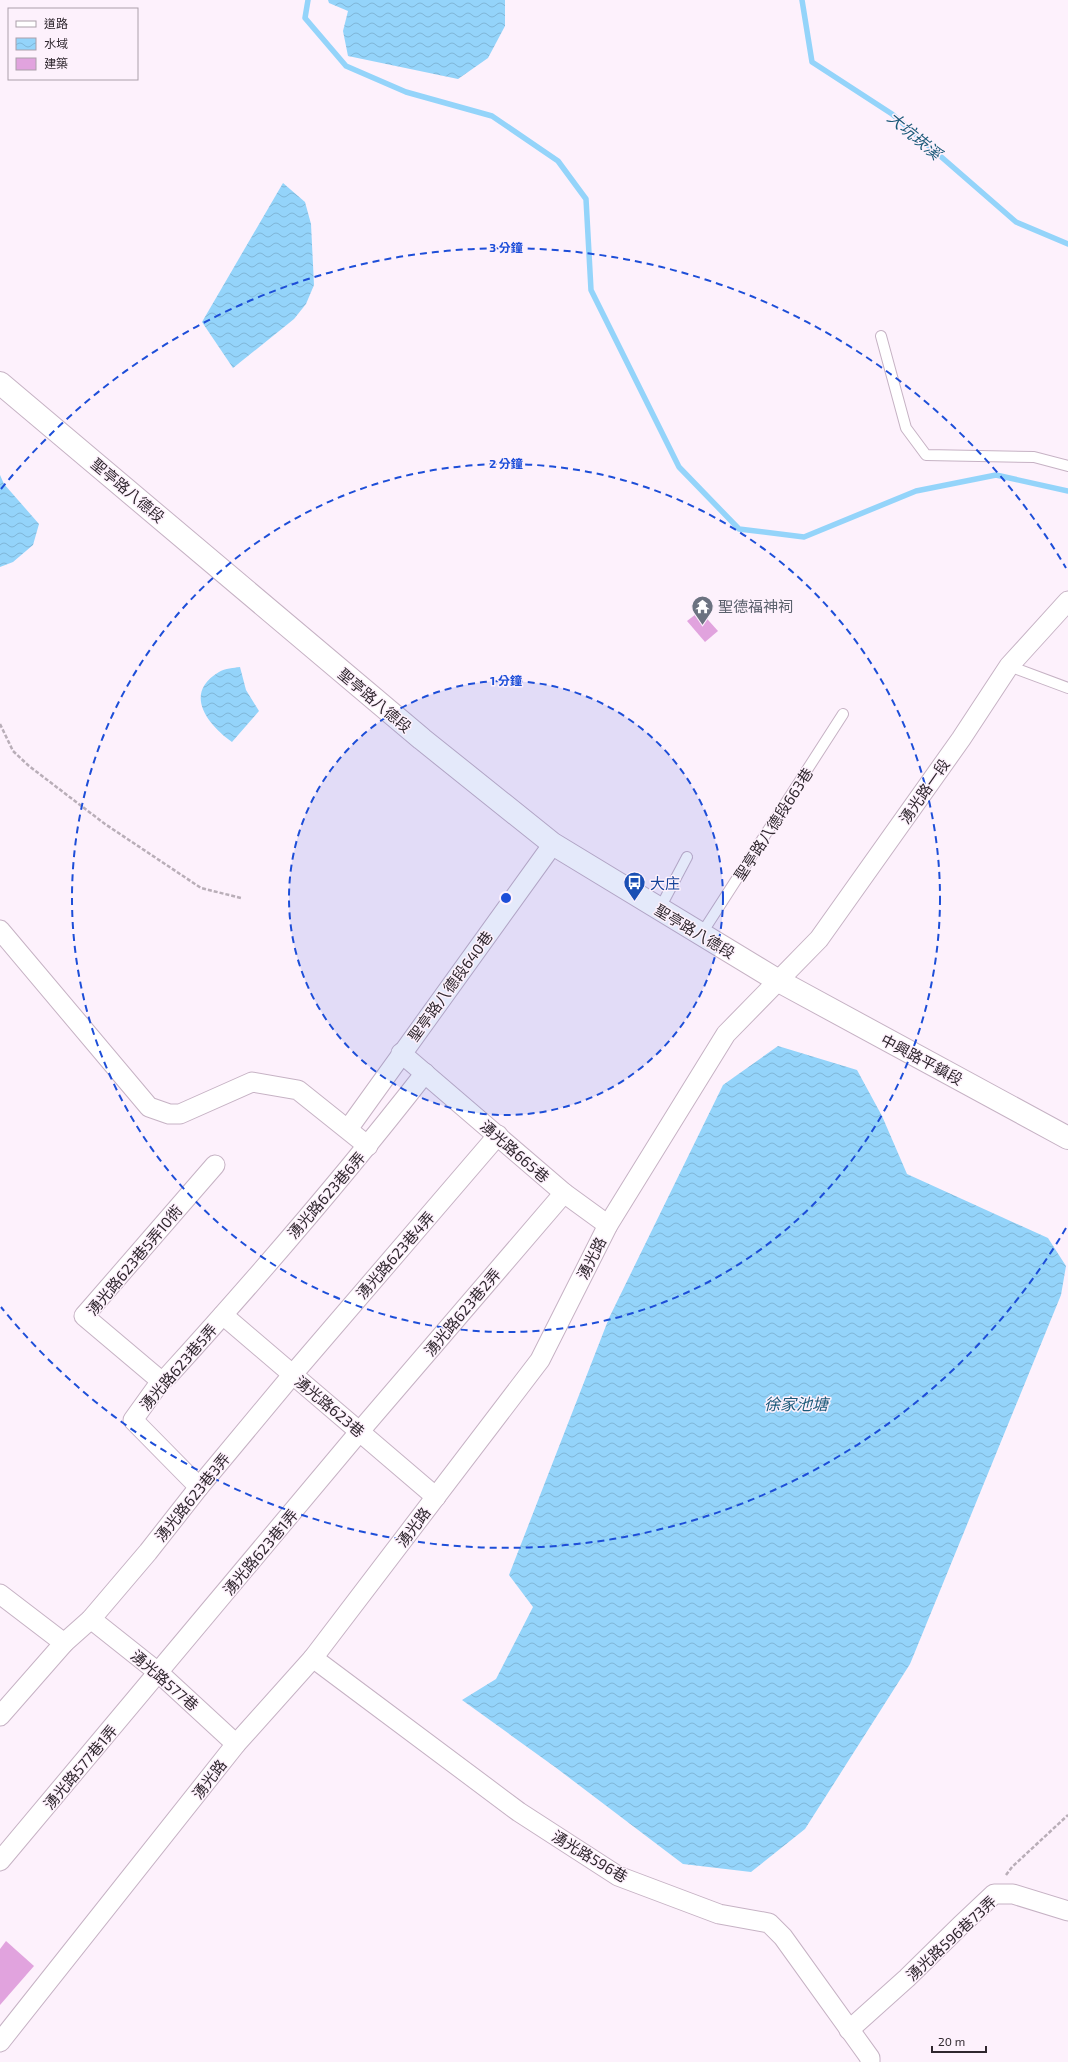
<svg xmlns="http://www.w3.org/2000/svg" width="1068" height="2062" font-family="'Exo 2','Noto Sans TC',sans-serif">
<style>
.water{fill:url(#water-waves)}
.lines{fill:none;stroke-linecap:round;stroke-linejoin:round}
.stream{stroke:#94d4fa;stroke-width:5.5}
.building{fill:#e1a3de}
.lane-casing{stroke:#c6b2c4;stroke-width:12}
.street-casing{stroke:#c6b2c4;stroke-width:21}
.secondary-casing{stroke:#c6b2c4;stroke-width:24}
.path{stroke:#b9aeb8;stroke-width:2.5;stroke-dasharray:4 2;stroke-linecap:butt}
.lane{stroke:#fff;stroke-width:10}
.street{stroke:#fff;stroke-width:19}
.secondary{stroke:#fff;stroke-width:22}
.ring{fill:none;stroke:#1d4ed8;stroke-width:2;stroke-dasharray:7 5}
.labels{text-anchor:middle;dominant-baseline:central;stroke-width:3;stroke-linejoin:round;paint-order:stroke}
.street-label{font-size:15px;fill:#2f272e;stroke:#fdf1fc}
.worship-label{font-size:15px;fill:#5b616d;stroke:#fdf1fc;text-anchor:start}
.transit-label{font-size:15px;fill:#164399;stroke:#fdf1fc;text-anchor:start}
.water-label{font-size:16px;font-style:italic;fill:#195878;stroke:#fdf1fc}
.centre{fill:#1d4ed8;stroke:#fdf1fc;stroke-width:2}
.ring-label{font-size:12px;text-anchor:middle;font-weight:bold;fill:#1d4ed8;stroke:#fdf1fc;stroke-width:3;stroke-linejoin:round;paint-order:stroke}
</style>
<defs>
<pattern id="water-waves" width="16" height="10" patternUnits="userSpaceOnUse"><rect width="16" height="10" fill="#94d4fa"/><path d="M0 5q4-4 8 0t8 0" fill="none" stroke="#80b6d7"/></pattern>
</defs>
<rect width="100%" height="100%" fill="#fdf1fc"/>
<g class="water">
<polygon points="328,0 505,0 505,26 488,58 458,79 348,56 343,31 348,11 329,3"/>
<polygon points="283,183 305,202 311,224 314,285 306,304 294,319 233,368 202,322"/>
<polygon points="0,475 4,484 39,524 33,545 13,562 0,567"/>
<path d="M240,667L246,690L259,711L232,742C207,724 183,693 219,672C225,668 234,668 240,667Z"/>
<polygon points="778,1046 857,1070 882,1116 907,1174 1048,1238 1066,1266 1061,1295 910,1664 805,1829 751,1872 683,1864 555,1767 462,1700 496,1679 533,1607 509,1575 609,1318 723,1085"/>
</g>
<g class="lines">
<g class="stream">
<polyline points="308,0 305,18 346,66 406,92 492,116 558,161 586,199 591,290 679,467 739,529 804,537 916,491 996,475 1068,491"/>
<polyline points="802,0 812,62 892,114 1016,222 1068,244"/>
</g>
</g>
<g class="building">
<polygon points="700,611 718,631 705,642 687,621"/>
<polygon points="6,1941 34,1966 0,2005 0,1949"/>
</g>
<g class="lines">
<defs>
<g id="lane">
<polyline points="881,336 906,428 926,455 1034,457 1068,466"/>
<polyline points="1009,666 1068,688"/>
<polyline points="659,910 687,857"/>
<polyline points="702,933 843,714"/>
</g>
<g id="street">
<polyline points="0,930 149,1107 169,1114 180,1114 252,1082 298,1090 368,1146"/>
<polyline points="401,1053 564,1193 608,1225"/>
<polyline points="348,1129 553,844"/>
<polyline points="223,1315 436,1497"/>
<polyline points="161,1381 84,1316 215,1165"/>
<path d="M199,1487L133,1420L161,1381L168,1376C257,1278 344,1177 425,1073"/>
<polyline points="0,1594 64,1643"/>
<polyline points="91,1619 159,1673 236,1744"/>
<polyline points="313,1658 519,1812 618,1876 719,1914 769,1923 783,1937 870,2058 870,2062"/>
<polyline points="0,1716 64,1643 91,1619 148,1552 199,1487 293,1374 498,1135"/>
<polyline points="0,1861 360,1431 564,1193"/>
<polyline points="849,2030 907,1978 961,1925 994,1894 1013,1894 1068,1911"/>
<polyline points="0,2042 236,1744 313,1658 540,1360 608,1225 726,1034 819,939 961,739 1009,666 1068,601"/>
</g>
<polyline id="secondary" points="0,383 422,739 553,844 777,980 1068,1138"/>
</defs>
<use href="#lane" class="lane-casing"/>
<use href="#street" class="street-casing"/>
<use href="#secondary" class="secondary-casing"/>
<g class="path">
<polyline points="0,724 13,751 29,766 105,824 201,888 241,898"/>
<polyline points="1006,1875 1012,1867 1068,1815"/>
</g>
<use href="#lane" class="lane"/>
<use href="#street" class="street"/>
<use href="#secondary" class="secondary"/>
</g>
<circle cx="506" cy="898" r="217" fill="#1d4ed8" fill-opacity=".12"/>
<g class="ring">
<circle cx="506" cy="898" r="217"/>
<circle cx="506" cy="898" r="434"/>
<path d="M1066 1228A650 650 0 0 1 1 1307M1 489A650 650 0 0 1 1066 568"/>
</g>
<defs>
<symbol id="temple-pin" viewBox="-11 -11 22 30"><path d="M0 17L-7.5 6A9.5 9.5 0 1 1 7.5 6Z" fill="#6b7280" stroke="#fdf1fc"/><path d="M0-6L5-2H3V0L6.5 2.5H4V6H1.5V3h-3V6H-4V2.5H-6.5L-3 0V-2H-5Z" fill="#fff"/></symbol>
<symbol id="bus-pin" viewBox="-11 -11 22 30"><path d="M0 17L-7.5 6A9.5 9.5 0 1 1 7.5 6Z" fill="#1a4fb4" stroke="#fdf1fc"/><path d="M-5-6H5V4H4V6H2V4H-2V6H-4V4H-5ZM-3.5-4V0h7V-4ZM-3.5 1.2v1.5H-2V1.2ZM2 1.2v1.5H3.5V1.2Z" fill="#fff"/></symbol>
</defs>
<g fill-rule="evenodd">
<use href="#temple-pin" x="690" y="594" width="25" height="34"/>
<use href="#bus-pin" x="622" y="870" width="25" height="34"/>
</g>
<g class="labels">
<g class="street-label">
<text transform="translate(128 490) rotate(40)">聖亭路八德段</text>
<text transform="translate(375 700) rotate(40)">聖亭路八德段</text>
<text transform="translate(924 791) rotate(-55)">湧光路一段</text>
<text transform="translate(773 824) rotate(-57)">聖亭路八德段663巷</text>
<text transform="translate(695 931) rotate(31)">聖亭路八德段</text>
<text transform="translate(450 986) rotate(-54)">聖亭路八德段640巷</text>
<text transform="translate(922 1059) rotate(28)">中興路平鎮段</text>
<text transform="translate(515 1151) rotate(41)">湧光路665巷</text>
<text transform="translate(326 1195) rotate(-49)">湧光路623巷6弄</text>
<text transform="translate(395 1255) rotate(-49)">湧光路623巷4弄</text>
<text transform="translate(591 1258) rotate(-63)">湧光路</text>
<text transform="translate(134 1260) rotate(-50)">湧光路623巷5弄10衖</text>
<text transform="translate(462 1312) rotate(-50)">湧光路623巷2弄</text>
<text transform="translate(178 1367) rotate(-49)">湧光路623巷5弄</text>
<text transform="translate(330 1406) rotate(40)">湧光路623巷</text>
<text transform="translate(192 1497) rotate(-51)">湧光路623巷3弄</text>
<text transform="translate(413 1527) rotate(-53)">湧光路</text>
<text transform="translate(260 1552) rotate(-50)">湧光路623巷1弄</text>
<text transform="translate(165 1680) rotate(41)">湧光路577巷</text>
<text transform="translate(80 1767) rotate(-50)">湧光路577巷1弄</text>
<text transform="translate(209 1779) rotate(-52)">湧光路</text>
<text transform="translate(590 1856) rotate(31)">湧光路596巷</text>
<text transform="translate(951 1938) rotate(-43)">湧光路596巷73弄</text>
</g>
<g class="worship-label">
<text x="718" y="606">聖德福神祠</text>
</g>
<g class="transit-label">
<text x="650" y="883">大庄</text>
</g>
<g class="water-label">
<text transform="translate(915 135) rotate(40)">大坑崁溪</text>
<text x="796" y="1403">徐家池塘</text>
</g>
</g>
<circle cx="506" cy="898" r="6" class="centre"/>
<g class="ring-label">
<text x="506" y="252">3 分鐘</text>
<text x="506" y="468">2 分鐘</text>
<text x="506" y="685">1 分鐘</text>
</g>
<rect x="8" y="8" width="130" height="72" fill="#fdf1fc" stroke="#aba0aa"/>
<rect x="16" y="21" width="20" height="6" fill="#ffffff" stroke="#aba0aa"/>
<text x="44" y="28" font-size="12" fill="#2f272e">道路</text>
<rect x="16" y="38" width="20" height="12" fill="url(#water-waves)" stroke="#aba0aa"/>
<text x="44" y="48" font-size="12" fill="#2f272e">水域</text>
<rect x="16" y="58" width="20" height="12" fill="#e1a3de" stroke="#aba0aa"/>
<text x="44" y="68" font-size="12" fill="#2f272e">建築</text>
<path d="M932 2046v6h54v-6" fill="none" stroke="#2f272e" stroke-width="2"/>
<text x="938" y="2046" font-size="12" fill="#2f272e" stroke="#fdf1fc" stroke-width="3" paint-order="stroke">20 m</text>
</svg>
